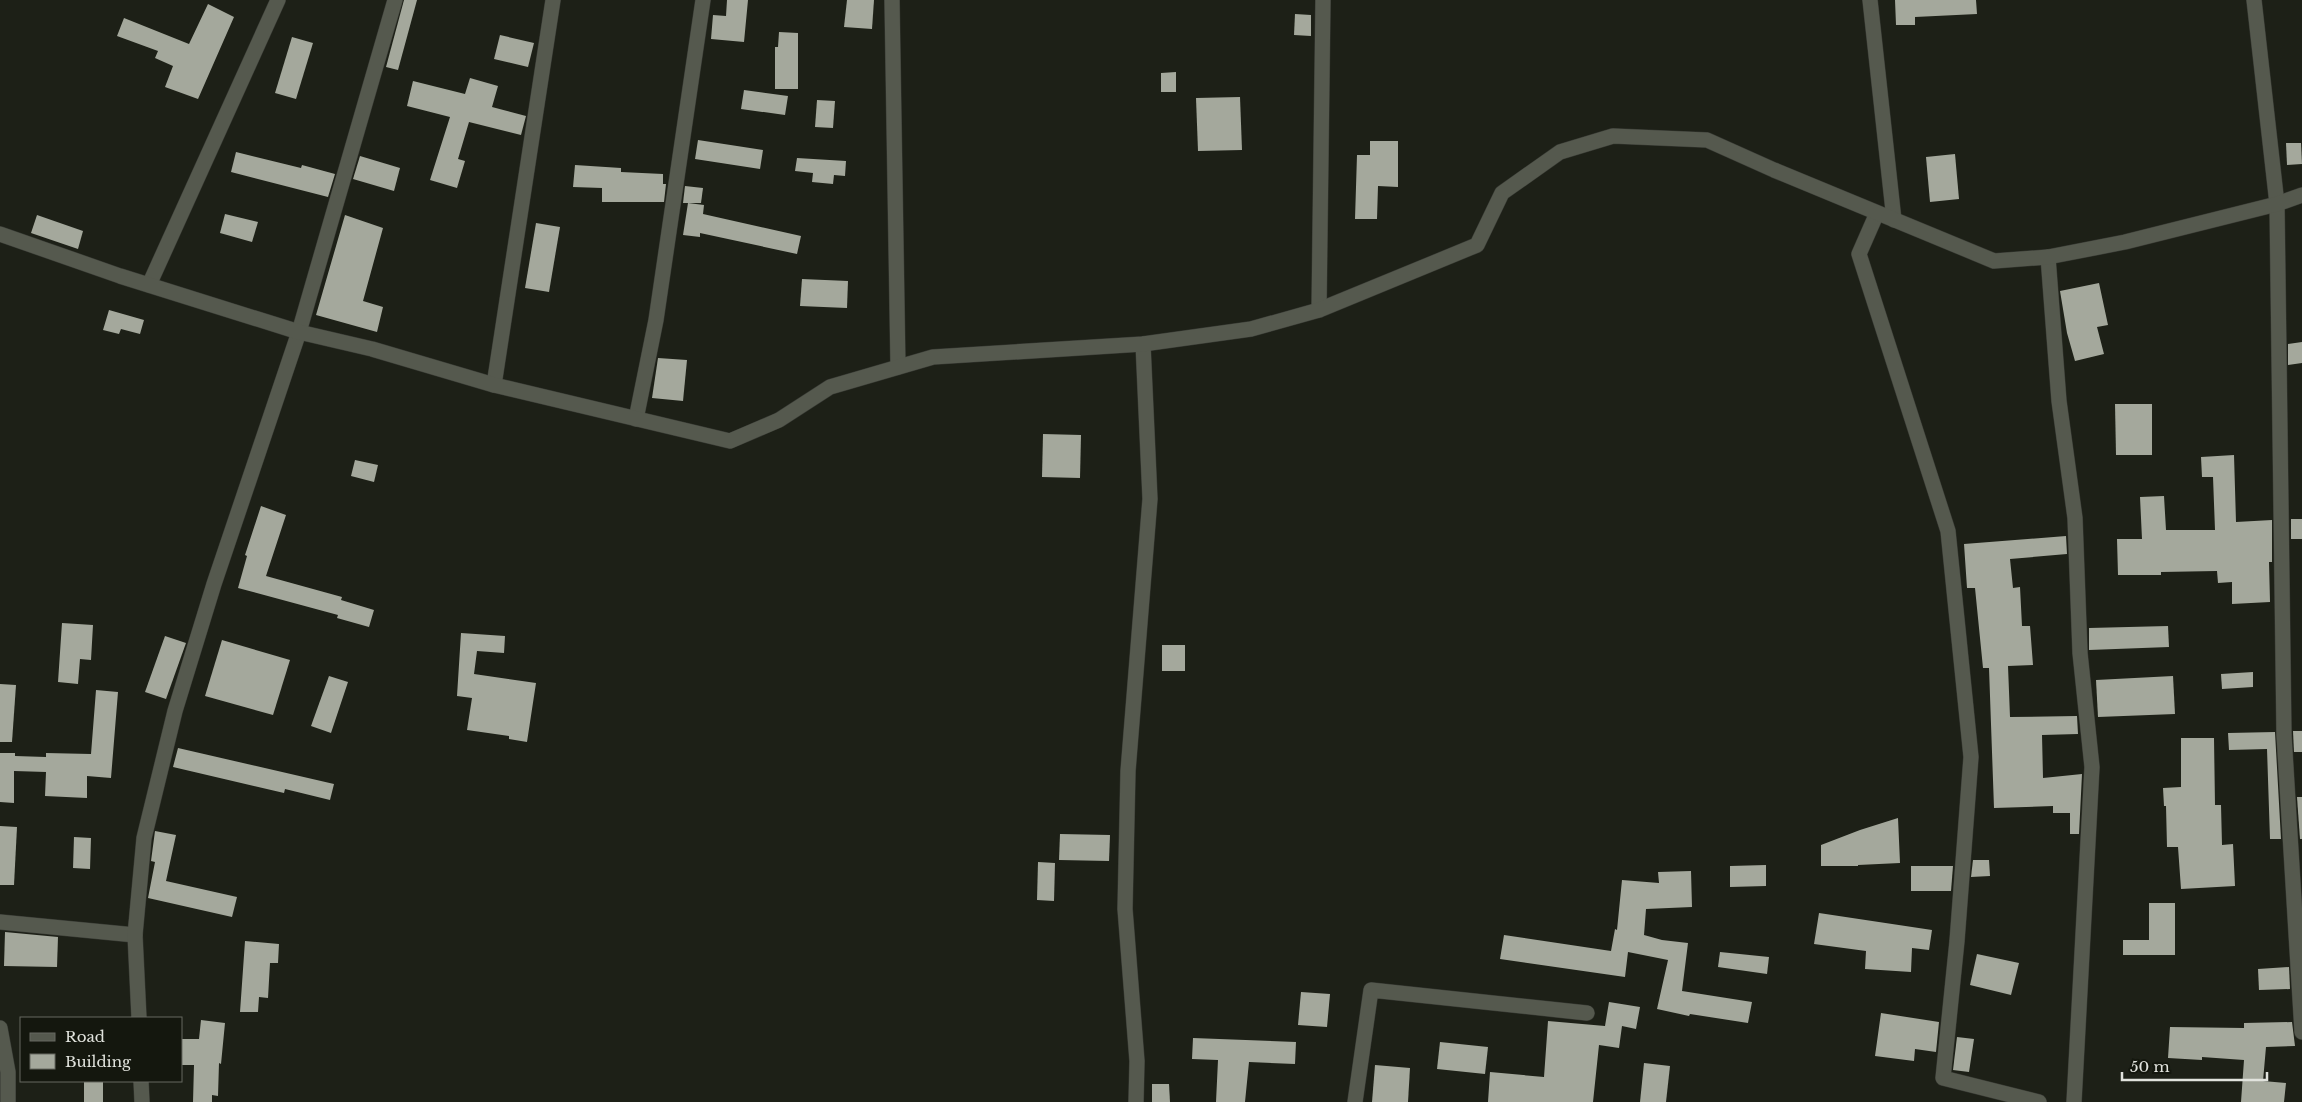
<svg xmlns="http://www.w3.org/2000/svg" width="2302" height="1102" font-family="'Libre Baskerville',serif">
<style>
.building{fill:#a4a89c}
.lines{fill:none;stroke-linecap:round;stroke-linejoin:round}
.minor-casing{stroke:#373933;stroke-width:16}
.tertiary-casing{stroke:#373933;stroke-width:16}
.minor{stroke:#55594e;stroke-width:15}
.tertiary{stroke:#55594e;stroke-width:15}
</style>
<rect width="100%" height="100%" fill="#1d2017"/>
<g class="building">
<polygon points="404,0 417,0 398,70 386,67"/>
<polygon points="727,0 748,0 744,42 711,39 713,15 726,16"/>
<polygon points="847,0 874,0 872,29 844,27"/>
<polygon points="1895,0 1976,0 1977,14 1915,17 1915,25 1896,25"/>
<polygon points="208,4 234,17 198,99 165,87 173,66 155,58 158,51 117,36 124,18 189,44"/>
<polygon points="1295,14 1311,15 1311,36 1294,35"/>
<polygon points="779,32 798,33 798,89 775,89 775,47 778,47"/>
<polygon points="500,35 534,43 528,67 494,59"/>
<polygon points="292,37 313,43 296,99 275,93"/>
<polygon points="1176,72 1176,92 1161,92 1161,73"/>
<polygon points="470,78 498,86 492,107 526,116 521,135 469,122 458,159 465,161 457,188 430,180 450,117 407,106 413,81 465,94"/>
<polygon points="744,90 788,96 785,115 741,109"/>
<polygon points="1240,97 1242,150 1198,151 1196,98"/>
<polygon points="817,100 835,101 833,128 815,127"/>
<polygon points="698,140 763,150 760,169 695,159"/>
<polygon points="1370,141 1398,141 1398,187 1378,186 1377,219 1355,219 1357,155 1370,155"/>
<polygon points="2286,143 2301,143 2302,164 2287,165"/>
<polygon points="236,152 301,168 302,165 335,174 328,197 231,172"/>
<polygon points="1955,154 1959,199 1930,202 1926,157"/>
<polygon points="360,156 400,168 394,191 353,179"/>
<polygon points="797,158 846,161 845,176 834,175 833,184 812,182 813,173 795,171"/>
<polygon points="575,165 621,168 621,172 663,174 663,184 666,184 664,202 602,202 602,188 573,187"/>
<polygon points="685,186 703,188 701,203 683,203"/>
<polygon points="688,203 704,205 703,214 801,236 797,254 700,233 700,237 683,235"/>
<polygon points="225,214 258,222 252,242 220,233"/>
<polygon points="37,215 83,231 78,249 31,233"/>
<polygon points="345,215 383,228 363,301 383,307 377,332 316,315"/>
<polygon points="536,223 560,227 549,292 525,288"/>
<polygon points="802,279 848,281 847,308 800,306"/>
<polygon points="2099,283 2108,325 2097,327 2104,354 2075,361 2067,333 2060,291"/>
<polygon points="109,310 144,320 140,334 121,329 119,334 103,330"/>
<polygon points="2302,342 2302,363 2288,365 2288,344"/>
<polygon points="658,358 687,360 683,401 652,398"/>
<polygon points="2115,404 2152,404 2152,455 2116,455"/>
<polygon points="1043,434 1081,435 1080,478 1042,477"/>
<polygon points="2234,455 2236,522 2272,520 2272,562 2269,562 2270,602 2232,604 2232,582 2218,583 2217,571 2161,572 2161,575 2118,575 2117,539 2142,539 2140,497 2164,496 2166,530 2215,530 2213,477 2202,477 2201,457"/>
<polygon points="355,460 378,465 374,482 351,476"/>
<polygon points="261,506 286,515 266,576 342,597 341,600 374,610 369,627 337,618 338,615 238,588 247,556 245,555"/>
<rect x="2291" y="519" width="11" height="20"/>
<polygon points="2066,536 2067,554 2010,559 2013,588 2020,587 2022,626 2030,626 2033,665 2008,666 2010,717 2077,716 2078,734 2042,735 2043,778 2082,774 2079,834 2070,834 2070,813 2053,813 2053,806 1994,808 1989,668 1983,668 1975,588 1967,588 1964,544"/>
<polygon points="62,623 93,625 91,660 80,659 78,684 58,682"/>
<polygon points="2168,626 2169,647 2089,650 2089,628"/>
<polygon points="461,633 505,636 504,653 477,651 474,674 536,683 527,742 509,739 509,736 467,730 472,698 457,696"/>
<polygon points="165,636 186,643 166,699 145,692"/>
<polygon points="222,640 290,660 273,715 205,696"/>
<rect x="1162" y="645" width="23" height="26"/>
<polygon points="2253,672 2253,687 2222,689 2221,674"/>
<polygon points="329,676 348,682 331,733 311,726"/>
<polygon points="2173,676 2175,714 2098,717 2096,680"/>
<polygon points="0,684 16,685 12,742 0,742"/>
<polygon points="96,690 118,692 111,778 87,776 87,798 45,796 46,772 14,771 14,803 0,802 0,753 15,753 15,756 46,757 46,753 91,754"/>
<polygon points="2293,731 2302,731 2302,752 2294,752"/>
<polygon points="2275,732 2281,839 2270,839 2267,749 2229,750 2228,733"/>
<polygon points="2181,738 2214,738 2215,805 2221,805 2222,845 2233,844 2235,886 2181,889 2178,847 2167,847 2166,806 2164,806 2163,788 2181,787"/>
<polygon points="178,748 334,784 330,800 285,789 284,793 173,767"/>
<polygon points="2297,797 2302,797 2302,839 2300,839"/>
<polygon points="1898,818 1900,863 1858,865 1858,866 1821,866 1821,845 1860,830"/>
<polygon points="0,826 17,827 14,885 0,885"/>
<polygon points="155,831 176,835 166,881 237,897 232,917 148,898 155,862 151,861"/>
<polygon points="1060,834 1110,835 1109,861 1059,860"/>
<polygon points="74,837 91,838 90,869 73,868"/>
<polygon points="1973,860 1989,860 1990,876 1971,877"/>
<polygon points="1038,862 1055,863 1054,901 1037,900"/>
<polygon points="1766,865 1766,886 1730,887 1730,866"/>
<polygon points="1911,866 1953,866 1951,891 1911,891"/>
<polygon points="1691,871 1692,907 1646,909 1644,935 1662,940 1688,943 1682,991 1752,1002 1748,1023 1690,1014 1689,1016 1657,1009 1668,960 1628,952 1625,977 1500,959 1504,935 1611,951 1615,929 1617,930 1622,880 1659,883 1658,872"/>
<polygon points="2149,903 2175,903 2175,955 2123,955 2123,940 2149,940"/>
<polygon points="1819,913 1932,930 1929,950 1912,948 1911,972 1865,969 1866,951 1814,944"/>
<polygon points="5,932 58,937 57,967 4,966"/>
<polygon points="245,941 279,944 278,963 270,963 268,998 259,997 258,1012 240,1012"/>
<polygon points="1720,952 1769,957 1767,974 1718,967"/>
<polygon points="1977,954 2019,963 2011,995 1970,985"/>
<polygon points="2289,967 2290,989 2259,990 2258,969"/>
<polygon points="1301,992 1330,994 1327,1027 1298,1025"/>
<polygon points="1609,1002 1640,1007 1636,1029 1622,1026 1619,1048 1599,1045 1593,1102 1488,1102 1490,1072 1544,1077 1548,1021 1605,1026"/>
<polygon points="1881,1013 1939,1022 1936,1052 1915,1049 1914,1061 1875,1056"/>
<polygon points="201,1020 225,1023 221,1064 219,1063 218,1096 212,1095 212,1102 193,1102 194,1065 181,1065 181,1039 199,1039"/>
<polygon points="2292,1022 2295,1046 2266,1047 2263,1081 2286,1083 2284,1102 2241,1102 2244,1060 2202,1057 2202,1060 2168,1058 2170,1027 2244,1028 2244,1023"/>
<polygon points="1957,1037 1974,1039 1969,1072 1953,1070"/>
<polygon points="1193,1038 1296,1042 1295,1064 1249,1062 1245,1102 1216,1102 1218,1060 1192,1059"/>
<polygon points="1440,1042 1488,1047 1485,1074 1437,1069"/>
<polygon points="1644,1063 1670,1066 1666,1102 1640,1102"/>
<polygon points="1375,1065 1410,1068 1408,1102 1372,1102"/>
<rect x="84" y="1081" width="19" height="21"/>
<polygon points="1152,1084 1169,1084 1170,1102 1152,1102"/>
</g>
<g class="lines">
<defs>
<g id="minor">
<polyline points="892,0 898,367"/>
<polyline points="1870,0 1894,220"/>
<polyline points="2254,0 2277,204 2284,735 2302,1032"/>
<polyline points="1877,213 1859,254 1948,531 1971,757 1957,941 1943,1078 2039,1102"/>
<polyline points="2048,257 2059,401 2075,518 2080,653 2092,767 2074,1102"/>
<polyline points="149,285 278,0"/>
<polyline points="1319,310 1323,0"/>
<polyline points="494,385 553,0"/>
<polyline points="636,419 656,320 703,0"/>
<polyline points="0,922 135,935"/>
<polyline points="139,1018 135,935 144,838 175,711 214,584 299,332 395,0"/>
<polyline points="0,1028 8,1072 8,1102"/>
<polyline points="141,1081 142,1102"/>
<polyline points="1136,1102 1137,1061 1125,909 1128,771 1150,499 1143,344"/>
<polyline points="1355,1102 1371,990 1587,1013"/>
</g>
<polyline id="tertiary" points="0,234 120,276 299,332 372,349 494,385 730,441 779,420 830,387 933,357 1143,344 1251,329 1319,310 1477,245 1502,193 1560,152 1613,136 1707,140 1774,170 1994,261 2048,257 2125,242 2277,204 2302,195"/>
</defs>
<use href="#minor" class="minor-casing"/>
<use href="#tertiary" class="tertiary-casing"/>
<use href="#minor" class="minor"/>
<use href="#tertiary" class="tertiary"/>
</g>
<rect x="20" y="1017" width="162" height="65" fill="#14170e" stroke="#666961"/>
<rect x="30" y="1033" width="25" height="8" fill="#55594e" stroke="#666961"/>
<text x="65" y="1042" font-size="15" fill="#e1e3dd">Road</text>
<rect x="30" y="1054" width="25" height="15" fill="#a4a89c" stroke="#666961"/>
<text x="65" y="1067" font-size="15" fill="#e1e3dd">Building</text>
<path d="M2122 1072v8h145v-8" fill="none" stroke="#e1e3dd" stroke-width="2.5"/>
<text x="2130" y="1072" font-size="15" fill="#e1e3dd" stroke="#14170e" stroke-width="4" paint-order="stroke">50 m</text>
</svg>
